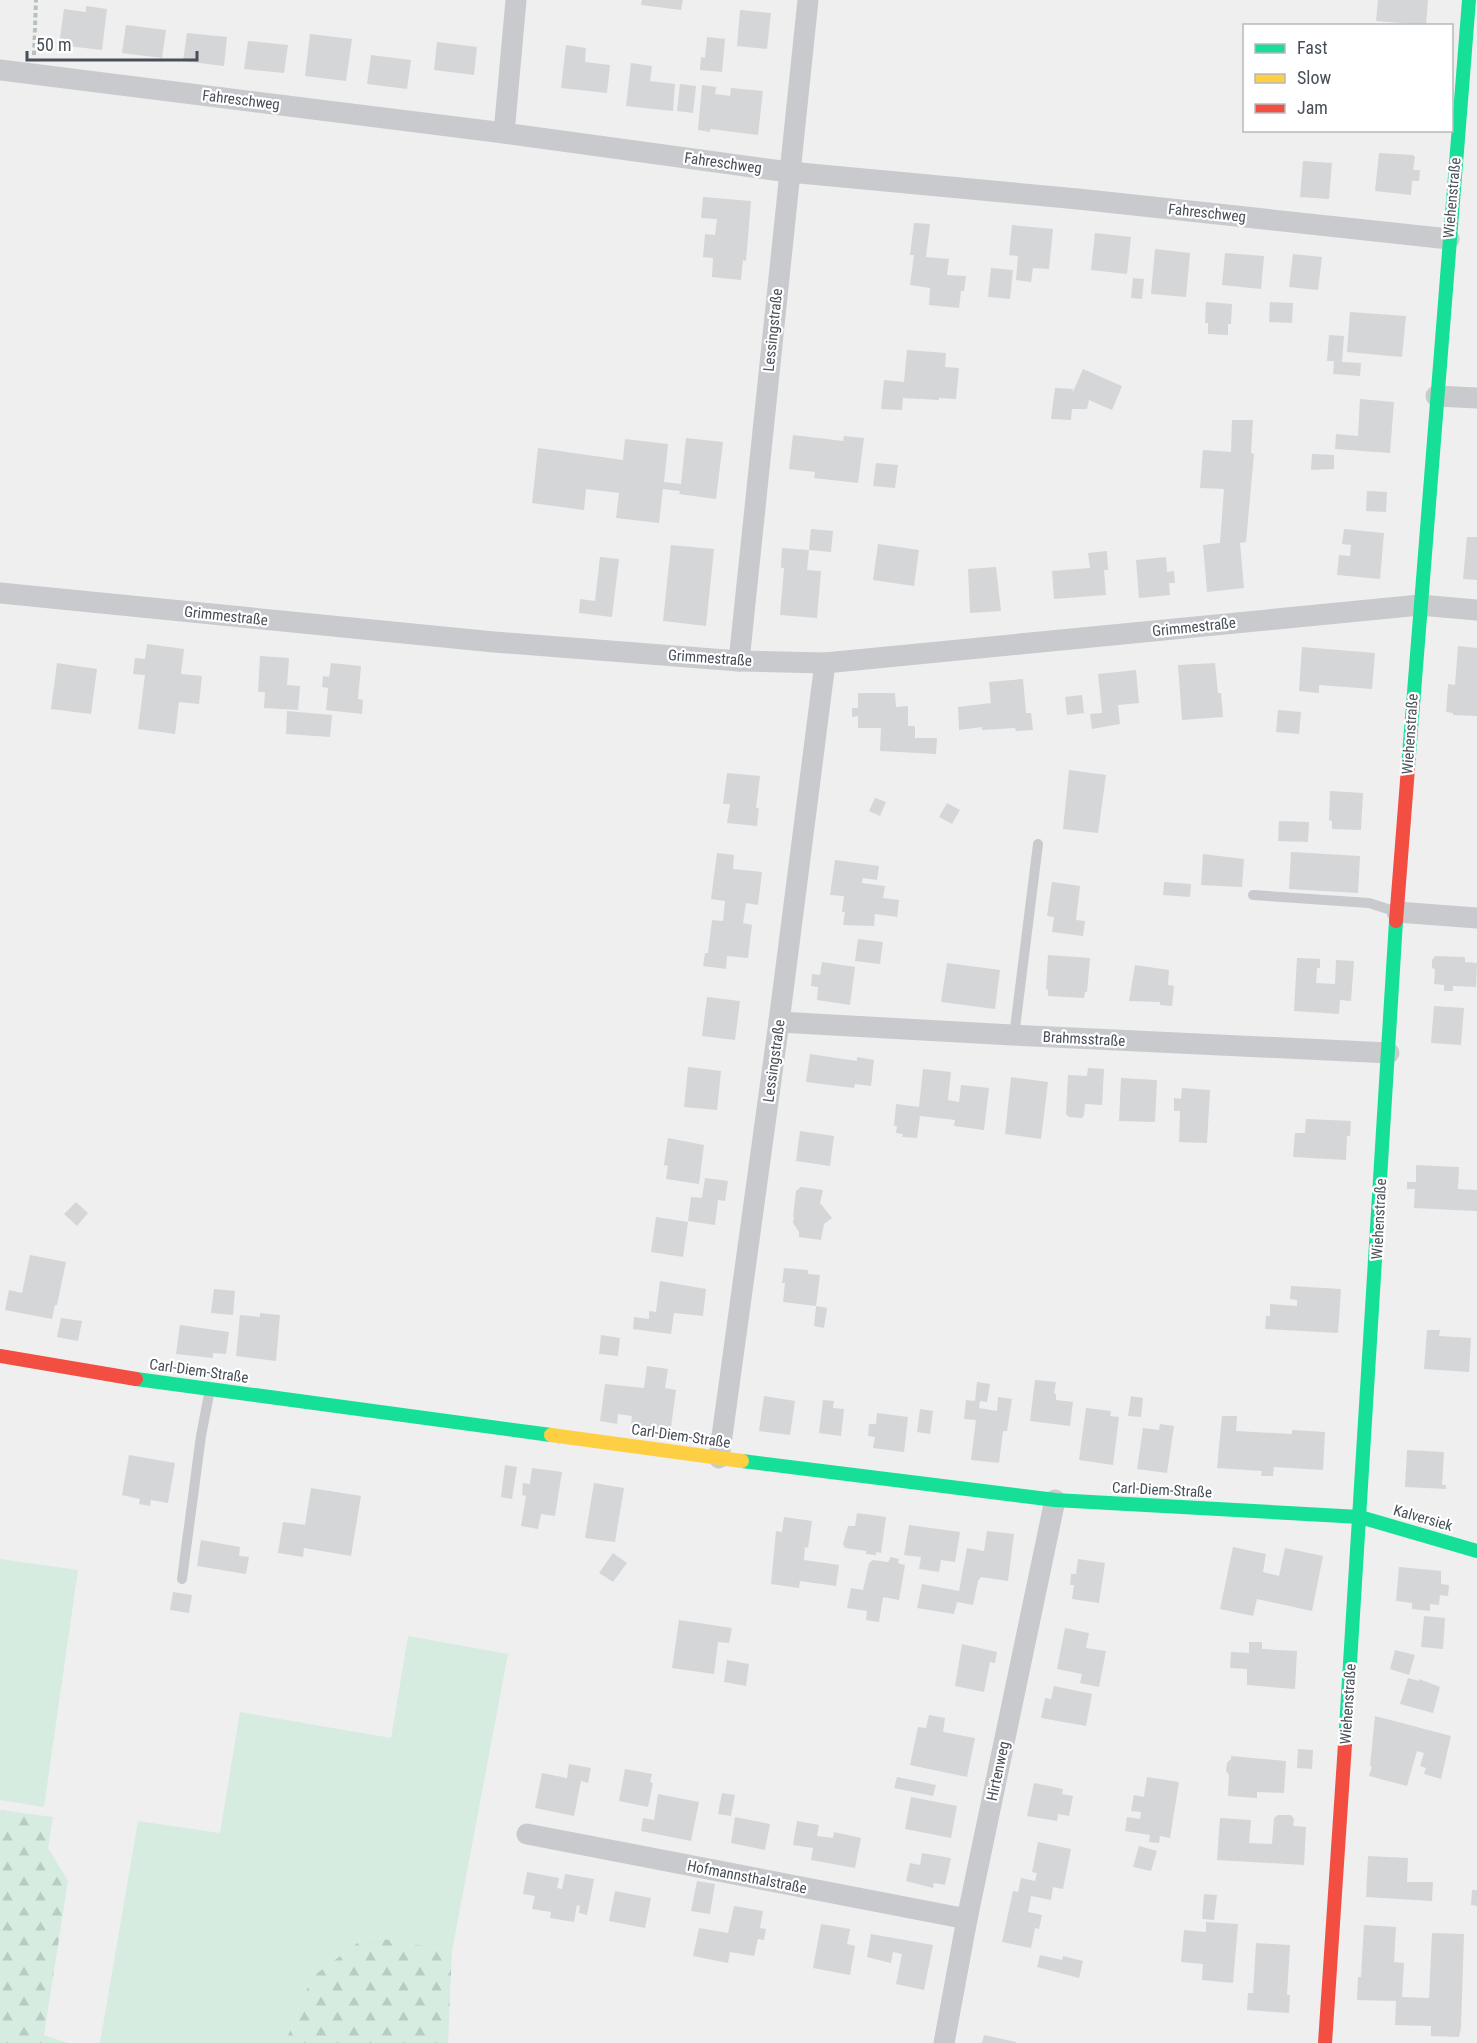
<svg xmlns="http://www.w3.org/2000/svg" width="1477" height="2043" font-family="'Roboto Condensed',sans-serif">
<style>
.green{fill:#d6ece1}
.forest{fill:url(#forest-firs)}
.building{fill:#d5d6d8}
.lines{fill:none;stroke-linecap:round;stroke-linejoin:round}
.path{stroke:#b8c1bf;stroke-width:4;stroke-dasharray:4.5 3;stroke-linecap:butt}
.lane{stroke:#c9cacd;stroke-width:10}
.street{stroke:#c9cacd;stroke-width:21}
.fast{stroke:#16e098;stroke-width:14}
.slow{stroke:#ffcf43;stroke-width:14}
.jam{stroke:#f24e42;stroke-width:14}
.labels{text-anchor:middle;dominant-baseline:central;stroke-width:4.5;stroke-linejoin:round;paint-order:stroke}
.street-label{font-size:15px;fill:#484f59;stroke:#fff}
</style>
<defs>
<pattern id="forest-firs" width="22" height="20" patternUnits="userSpaceOnUse" patternTransform="scale(1.5)"><rect width="22" height="20" fill="#d6ece1"/><path d="M5 1l3.5 6h-7zM16 11l3.5 6h-7z" fill="#b9ccc3"/></pattern>
</defs>
<rect width="100%" height="100%" fill="#efefef"/>
<g class="green">
<polygon points="0,1559 78,1570 44,1807 0,1800"/>
<polygon points="408,1636 508,1654 452,1951 367,1936 312,1977 285,2043 100,2043 138,1821 220,1833 240,1712 391,1738"/>
</g>
<g class="forest">
<polygon points="0,1810 53,1817 48,1848 68,1881 44,2035 68,2043 0,2043"/>
<polygon points="367,1936 452,1951 448,2043 285,2043 312,1977"/>
</g>
<g class="building">
<polygon points="642,0 683,0 681,10 641,5"/>
<polygon points="1378,0 1428,0 1426,25 1376,21"/>
<polygon points="86,6 107,9 102,50 59,45 64,9 86,12"/>
<polygon points="740,10 771,13 767,49 737,46"/>
<polygon points="126,25 166,30 162,58 122,53"/>
<polygon points="187,33 227,37 224,66 183,61"/>
<polygon points="310,34 352,39 346,81 305,76"/>
<polygon points="707,37 725,39 722,72 700,70 701,57 705,58"/>
<polygon points="248,41 288,45 284,73 244,69"/>
<polygon points="437,42 477,47 474,75 434,70"/>
<polygon points="566,45 586,48 585,62 610,65 607,93 561,88"/>
<polygon points="371,55 411,60 407,89 367,84"/>
<polygon points="631,63 652,66 650,81 675,84 673,111 626,106"/>
<polygon points="680,84 696,86 693,113 677,111"/>
<polygon points="702,85 716,87 715,94 730,96 731,88 763,91 758,135 710,129 710,132 698,130"/>
<polygon points="1379,153 1413,155 1415,157 1413,170 1420,170 1419,181 1412,181 1411,195 1375,191"/>
<polygon points="1303,161 1332,163 1329,199 1300,197"/>
<polygon points="703,197 751,201 746,261 743,260 741,280 712,277 713,258 703,257 705,234 715,235 717,219 701,218"/>
<polygon points="914,223 930,224 926,257 949,259 947,275 966,276 964,291 961,291 959,308 929,305 930,288 910,285 914,255 910,255"/>
<polygon points="1012,225 1053,229 1049,269 1033,268 1031,282 1016,280 1018,256 1009,255"/>
<polygon points="1095,233 1131,237 1127,274 1091,270"/>
<polygon points="1155,249 1190,253 1186,297 1151,294"/>
<polygon points="1225,253 1264,256 1261,289 1222,285"/>
<polygon points="1293,254 1322,257 1318,290 1289,287"/>
<polygon points="991,268 1013,270 1010,299 988,297"/>
<polygon points="1133,278 1144,279 1142,299 1131,298"/>
<polygon points="1206,302 1232,304 1231,324 1228,324 1228,335 1208,334 1208,323 1205,323"/>
<polygon points="1270,302 1293,303 1292,323 1269,322"/>
<polygon points="1350,312 1406,316 1402,357 1347,352"/>
<polygon points="1329,335 1344,336 1342,362 1361,363 1360,376 1333,374 1334,361 1327,361"/>
<polygon points="907,350 946,353 945,367 959,368 956,399 939,398 939,400 903,398 902,410 881,409 884,380 904,382"/>
<polygon points="1083,369 1122,386 1112,410 1089,400 1087,409 1072,409 1071,420 1051,419 1055,388 1073,389 1072,394"/>
<polygon points="1360,399 1394,402 1390,453 1335,449 1336,434 1358,436"/>
<polygon points="1232,420 1253,420 1251,453 1254,454 1246,542 1240,543 1244,588 1207,592 1203,545 1220,543 1224,489 1200,488 1203,450 1231,452"/>
<polygon points="793,435 843,441 844,436 864,438 858,483 814,478 815,472 789,469"/>
<polygon points="686,438 723,442 716,499 679,494 680,491 663,489 659,523 616,518 619,493 586,489 584,510 532,503 538,448 623,460 625,439 668,444 664,482 681,484"/>
<polygon points="1312,454 1334,455 1334,469 1311,470"/>
<polygon points="876,463 898,465 895,488 873,486"/>
<polygon points="1367,491 1387,492 1386,512 1366,511"/>
<polygon points="811,529 833,531 831,552 809,550 807,570 821,571 817,618 780,615 784,568 781,568 782,548 809,550"/>
<polygon points="1344,529 1384,533 1380,579 1337,575 1339,555 1350,556 1351,545 1342,544"/>
<polygon points="1467,537 1477,537 1477,580 1463,579"/>
<polygon points="878,544 919,550 914,586 873,580"/>
<polygon points="671,545 714,549 706,626 663,621"/>
<polygon points="1107,551 1108,570 1104,570 1106,595 1054,599 1052,571 1090,568 1088,553"/>
<polygon points="600,557 619,559 612,617 579,613 580,599 595,601"/>
<polygon points="1166,557 1167,572 1174,571 1175,583 1169,583 1170,595 1139,598 1136,560"/>
<polygon points="996,567 1001,611 970,613 968,569"/>
<polygon points="147,644 184,649 181,674 202,676 199,704 179,702 175,734 138,729 145,675 133,674 135,658 145,659"/>
<polygon points="1458,646 1477,648 1477,716 1453,715 1453,713 1446,712 1448,684 1455,685"/>
<polygon points="1302,647 1375,653 1372,689 1319,685 1319,693 1299,691"/>
<polygon points="260,656 289,658 287,685 300,686 298,710 264,708 265,692 258,692"/>
<polygon points="57,663 97,669 91,714 51,709"/>
<polygon points="331,663 361,666 358,699 363,700 362,714 326,710 328,688 322,687 323,676 329,677"/>
<polygon points="1215,663 1218,693 1221,693 1223,717 1182,720 1178,665"/>
<polygon points="1136,670 1139,703 1118,705 1120,724 1092,729 1090,714 1102,713 1098,674"/>
<polygon points="1023,679 1026,713 1031,713 1033,730 1016,731 1015,728 982,730 982,727 959,730 958,707 991,703 989,682"/>
<polygon points="858,693 895,693 896,707 908,706 908,726 915,726 915,738 937,738 936,754 880,751 881,728 858,728 858,716 852,717 852,708 858,708"/>
<polygon points="1082,695 1084,713 1067,715 1065,697"/>
<polygon points="1278,710 1301,712 1299,734 1276,732"/>
<polygon points="287,711 332,715 330,737 286,734"/>
<polygon points="1069,770 1106,775 1098,833 1063,829"/>
<polygon points="727,773 760,776 756,808 759,808 757,826 727,823 730,804 723,804"/>
<polygon points="1330,791 1363,793 1361,830 1332,829 1332,821 1329,820"/>
<polygon points="875,798 886,802 880,816 869,811"/>
<polygon points="947,803 960,810 952,824 939,817"/>
<polygon points="1279,821 1309,822 1308,842 1278,841"/>
<polygon points="1291,852 1360,856 1358,893 1289,889"/>
<polygon points="717,853 734,855 733,869 762,872 758,905 746,903 743,923 752,925 748,958 727,956 726,969 703,966 705,953 708,953 712,920 723,921 725,901 711,899"/>
<polygon points="1203,854 1244,859 1242,887 1201,885"/>
<polygon points="835,860 879,866 877,880 863,878 862,883 885,886 883,898 899,900 897,917 875,914 874,926 843,925 845,912 842,912 844,896 830,895"/>
<polygon points="1052,882 1080,886 1076,920 1085,921 1083,936 1052,932 1054,917 1047,916"/>
<polygon points="1164,882 1191,884 1190,897 1163,895"/>
<polygon points="858,939 883,942 880,964 855,961"/>
<polygon points="1048,955 1090,958 1087,992 1085,992 1084,998 1048,996 1048,990 1046,989"/>
<polygon points="1435,956 1465,957 1465,962 1477,963 1476,987 1453,986 1453,991 1444,991 1444,985 1434,984 1435,969 1432,968 1432,960"/>
<polygon points="1297,958 1320,959 1320,968 1317,968 1316,983 1335,984 1336,960 1354,961 1351,1001 1340,1000 1339,1014 1294,1011"/>
<polygon points="822,962 855,967 850,1005 817,1000 818,987 811,986 812,974 820,975"/>
<polygon points="947,963 1000,970 995,1009 941,1002"/>
<polygon points="1135,965 1169,970 1168,985 1174,986 1172,1006 1160,1005 1160,1002 1129,1001"/>
<polygon points="707,997 740,1001 735,1040 702,1036"/>
<polygon points="1434,1006 1464,1008 1461,1045 1431,1043"/>
<polygon points="810,1054 857,1061 857,1057 874,1060 871,1086 855,1084 854,1088 806,1082"/>
<polygon points="688,1067 721,1071 717,1110 684,1107"/>
<polygon points="1088,1068 1104,1069 1102,1105 1085,1104 1084,1115 1082,1118 1069,1117 1066,1114 1068,1075 1087,1076"/>
<polygon points="923,1069 951,1072 948,1100 959,1102 961,1085 989,1088 984,1130 954,1126 955,1120 920,1116 917,1138 902,1137 903,1134 896,1133 897,1126 894,1126 896,1104 919,1107"/>
<polygon points="1011,1077 1048,1082 1041,1139 1005,1134"/>
<polygon points="1121,1078 1157,1080 1155,1122 1119,1121"/>
<polygon points="1182,1088 1210,1090 1207,1143 1179,1142 1180,1111 1174,1111 1174,1098 1181,1099"/>
<polygon points="1306,1119 1351,1121 1350,1136 1347,1136 1346,1160 1293,1157 1295,1133 1305,1133"/>
<polygon points="800,1131 834,1136 830,1166 796,1161"/>
<polygon points="668,1138 704,1145 699,1184 666,1179 668,1166 664,1165"/>
<polygon points="1416,1165 1459,1167 1458,1189 1477,1190 1477,1211 1414,1208 1415,1189 1407,1189 1407,1182 1416,1182"/>
<polygon points="705,1178 728,1181 725,1201 718,1200 715,1225 688,1221 691,1197 702,1198"/>
<polygon points="801,1187 823,1190 820,1203 832,1218 824,1224 821,1240 799,1237 799,1232 793,1223 794,1217 793,1217 796,1191"/>
<polygon points="76,1202 88,1213 77,1226 64,1214"/>
<polygon points="656,1217 688,1222 683,1257 651,1252"/>
<polygon points="30,1255 66,1262 57,1305 55,1305 52,1319 5,1310 9,1290 22,1293"/>
<polygon points="784,1268 808,1270 808,1274 820,1275 816,1306 783,1302 785,1283 782,1283"/>
<polygon points="660,1281 706,1289 703,1316 674,1313 671,1334 633,1329 634,1317 649,1319 649,1311 656,1312"/>
<polygon points="1291,1286 1341,1289 1338,1333 1265,1329 1266,1316 1270,1316 1270,1304 1297,1306 1297,1300 1290,1299"/>
<polygon points="214,1289 235,1291 233,1315 211,1313"/>
<polygon points="816,1306 827,1308 824,1328 814,1326"/>
<polygon points="260,1313 280,1315 276,1361 236,1356 240,1315 260,1317"/>
<polygon points="61,1318 82,1321 78,1341 57,1337"/>
<polygon points="180,1325 229,1332 226,1354 213,1353 213,1358 176,1354"/>
<polygon points="1427,1330 1440,1330 1439,1336 1471,1338 1469,1372 1424,1369"/>
<polygon points="601,1335 620,1338 618,1356 599,1354"/>
<polygon points="647,1366 668,1369 665,1388 676,1390 671,1427 661,1425 660,1429 631,1425 632,1416 618,1414 617,1424 600,1421 605,1384 644,1388"/>
<polygon points="1035,1380 1056,1382 1054,1394 1056,1394 1056,1400 1073,1402 1070,1426 1030,1421"/>
<polygon points="977,1382 990,1384 987,1402 980,1401 979,1408 997,1411 998,1397 1012,1399 1007,1431 1003,1431 999,1463 971,1460 976,1420 964,1419 966,1400 975,1401"/>
<polygon points="764,1396 795,1401 790,1435 759,1431"/>
<polygon points="1131,1396 1143,1398 1141,1417 1128,1416"/>
<polygon points="823,1400 834,1401 833,1408 844,1409 841,1436 819,1433"/>
<polygon points="1086,1408 1111,1411 1110,1416 1119,1417 1113,1465 1079,1460"/>
<polygon points="920,1409 933,1411 930,1434 917,1432"/>
<polygon points="877,1413 908,1417 904,1452 873,1448 875,1437 868,1436 869,1424 876,1424"/>
<polygon points="1222,1416 1237,1416 1236,1431 1292,1434 1292,1430 1325,1432 1323,1470 1274,1467 1273,1476 1261,1476 1262,1471 1217,1468"/>
<polygon points="1160,1424 1174,1426 1167,1473 1137,1469 1143,1428 1159,1430"/>
<polygon points="1407,1450 1444,1452 1442,1485 1446,1485 1446,1489 1405,1487"/>
<polygon points="129,1455 175,1463 168,1503 151,1500 150,1506 139,1504 140,1499 122,1495"/>
<polygon points="505,1465 517,1467 512,1499 501,1497"/>
<polygon points="532,1468 562,1472 555,1516 541,1514 538,1529 521,1526 526,1496 522,1495 523,1483 530,1484"/>
<polygon points="594,1483 624,1488 615,1542 585,1538"/>
<polygon points="311,1488 361,1496 351,1556 304,1548 303,1557 278,1553 283,1522 305,1525"/>
<polygon points="857,1513 886,1517 881,1553 876,1552 876,1555 866,1554 866,1551 845,1548 843,1544 848,1526 855,1526"/>
<polygon points="784,1517 812,1521 808,1548 805,1547 804,1560 839,1565 836,1586 800,1581 799,1588 771,1584 776,1531 782,1532"/>
<polygon points="909,1525 960,1532 955,1562 941,1560 939,1572 919,1569 921,1557 904,1555"/>
<polygon points="987,1531 1014,1534 1008,1581 981,1577 978,1581 973,1605 957,1602 954,1614 917,1608 922,1584 959,1591 967,1548 984,1551"/>
<polygon points="201,1540 240,1547 239,1556 249,1557 246,1574 197,1566"/>
<polygon points="1233,1547 1266,1554 1263,1572 1279,1576 1285,1548 1323,1556 1312,1611 1257,1599 1253,1616 1220,1609"/>
<polygon points="613,1553 627,1563 613,1582 599,1573"/>
<polygon points="891,1557 899,1559 898,1563 905,1565 899,1600 883,1597 879,1622 866,1620 867,1611 847,1608 851,1588 863,1590 869,1563 873,1560 888,1562"/>
<polygon points="1078,1559 1105,1563 1099,1603 1072,1599 1074,1585 1070,1585 1071,1574 1076,1574"/>
<polygon points="1399,1567 1441,1571 1441,1584 1449,1585 1448,1596 1440,1595 1439,1605 1430,1604 1430,1611 1412,1609 1412,1603 1396,1601"/>
<polygon points="173,1592 192,1595 189,1613 170,1610"/>
<polygon points="1424,1616 1445,1618 1443,1649 1421,1647"/>
<polygon points="679,1620 732,1628 729,1643 718,1642 714,1674 672,1668"/>
<polygon points="1065,1628 1089,1633 1086,1648 1106,1651 1099,1687 1080,1683 1082,1674 1057,1669"/>
<polygon points="1249,1642 1262,1642 1262,1649 1297,1651 1295,1689 1247,1685 1247,1669 1230,1668 1231,1652 1249,1653"/>
<polygon points="962,1644 997,1652 995,1663 990,1662 984,1692 955,1686"/>
<polygon points="1395,1650 1415,1655 1409,1675 1390,1669"/>
<polygon points="727,1660 749,1664 746,1686 724,1682"/>
<polygon points="1408,1678 1419,1681 1419,1679 1440,1687 1433,1713 1400,1704"/>
<polygon points="1054,1686 1092,1694 1086,1726 1041,1718 1045,1698 1051,1699"/>
<polygon points="929,1715 945,1718 943,1732 975,1738 967,1777 910,1765 918,1727 926,1728"/>
<polygon points="1375,1716 1451,1736 1441,1779 1424,1774 1426,1768 1420,1766 1424,1753 1417,1751 1407,1786 1369,1776 1372,1766 1370,1766"/>
<polygon points="1298,1749 1313,1750 1312,1769 1297,1768"/>
<polygon points="1231,1756 1286,1761 1284,1793 1257,1792 1257,1798 1228,1796 1229,1775 1226,1771 1227,1763 1231,1759"/>
<polygon points="569,1764 591,1768 588,1783 581,1781 574,1816 535,1808 542,1773 567,1778"/>
<polygon points="625,1769 652,1774 650,1782 653,1783 648,1807 619,1801"/>
<polygon points="897,1777 936,1785 933,1796 894,1788"/>
<polygon points="1147,1777 1179,1782 1170,1838 1160,1836 1159,1843 1149,1842 1150,1835 1125,1831 1127,1817 1140,1819 1141,1812 1131,1811 1134,1795 1144,1797"/>
<polygon points="1034,1783 1063,1789 1062,1794 1073,1796 1069,1816 1058,1814 1057,1821 1027,1816"/>
<polygon points="722,1793 735,1795 731,1816 718,1814"/>
<polygon points="658,1794 699,1802 691,1841 641,1831 643,1818 654,1820"/>
<polygon points="911,1797 957,1806 951,1838 905,1829"/>
<polygon points="1278,1815 1291,1815 1294,1819 1293,1826 1306,1827 1304,1865 1217,1860 1220,1818 1251,1820 1249,1843 1272,1844 1274,1818"/>
<polygon points="735,1817 770,1824 765,1850 731,1843"/>
<polygon points="797,1821 819,1825 817,1836 833,1838 834,1832 861,1838 855,1868 811,1860 813,1848 793,1845"/>
<polygon points="1038,1842 1071,1849 1063,1889 1053,1887 1051,1900 1031,1896 1028,1912 1042,1915 1039,1929 1035,1928 1031,1948 1002,1942 1013,1891 1018,1892 1021,1878 1035,1881 1037,1873 1032,1872"/>
<polygon points="1139,1846 1157,1851 1151,1871 1133,1867"/>
<polygon points="922,1853 951,1858 945,1885 934,1883 933,1888 906,1881 910,1863 920,1865"/>
<polygon points="1368,1856 1408,1858 1407,1882 1433,1882 1432,1901 1366,1897"/>
<polygon points="527,1872 559,1878 557,1888 562,1889 565,1874 594,1879 587,1915 579,1913 580,1906 577,1905 574,1922 550,1918 551,1912 532,1909 535,1896 523,1894"/>
<polygon points="697,1881 715,1884 710,1914 691,1911"/>
<polygon points="1472,1890 1477,1890 1477,1906 1471,1905"/>
<polygon points="615,1891 651,1898 645,1928 609,1921"/>
<polygon points="1204,1894 1217,1895 1214,1920 1202,1919"/>
<polygon points="734,1906 763,1911 760,1928 766,1929 764,1940 758,1939 754,1956 730,1952 728,1963 693,1956 699,1928 728,1933"/>
<polygon points="1206,1922 1238,1924 1233,1983 1202,1980 1203,1964 1181,1962 1184,1930 1206,1932"/>
<polygon points="821,1924 850,1929 847,1944 855,1946 850,1975 813,1968"/>
<polygon points="1364,1925 1396,1927 1394,1962 1404,1963 1402,1997 1429,1998 1432,1933 1464,1934 1461,2027 1459,2037 1431,2036 1431,2026 1395,2025 1396,2001 1357,2000 1358,1977 1361,1977"/>
<polygon points="871,1934 933,1945 924,1990 896,1984 902,1954 893,1952 891,1963 867,1957"/>
<polygon points="1256,1943 1290,1945 1287,1995 1290,1995 1289,2013 1247,2010 1248,1993 1253,1993"/>
<polygon points="1040,1955 1062,1960 1063,1956 1083,1961 1079,1978 1037,1967"/>
<polygon points="984,2035 1016,2042 1016,2043 982,2043"/>
</g>
<g class="lines">
<polyline class="path" points="34,55 36,0"/>
<g class="lane">
<polyline points="1253,895 1369,903 1397,912"/>
<polyline points="1014,1036 1038,844"/>
<polyline points="182,1579 201,1436 210,1389"/>
</g>
<g class="street">
<polyline points="0,70 504,133 789,172 1078,199 1449,239"/>
<polyline points="504,133 516,0"/>
<polyline points="1436,396 1477,398"/>
<polyline points="0,593 494,642 739,661 825,663 1420,605 1477,610"/>
<polyline points="739,661 808,0"/>
<polyline points="1397,912 1477,918"/>
<polyline points="779,1022 1012,1035 1389,1053"/>
<polyline points="719,1458 779,1022 825,663"/>
<polyline points="527,1834 967,1919"/>
<polyline points="944,2043 967,1919 1055,1500"/>
</g>
<g class="fast">
<polyline points="1408,768 1469,0"/>
<polyline points="136,1379 551,1435"/>
<polyline points="742,1461 1055,1500 1360,1517 1477,1551"/>
<polyline points="1345,1744 1396,921"/>
</g>
<polyline class="slow" points="551,1435 742,1461"/>
<g class="jam">
<polyline points="1396,921 1408,768"/>
<polyline points="0,1356 136,1379"/>
<polyline points="1325,2043 1345,1744"/>
</g>
</g>
<g class="labels">
<g class="street-label">
<text transform="translate(241 100) rotate(7)">Fahreschweg</text>
<text transform="translate(723 163) rotate(8)">Fahreschweg</text>
<text transform="translate(1452 198) rotate(-85)">Wiehenstraße</text>
<text transform="translate(1207 213) rotate(6)">Fahreschweg</text>
<text transform="translate(773 330) rotate(-84)">Lessingstraße</text>
<text transform="translate(226 616) rotate(6)">Grimmestraße</text>
<text transform="translate(1194 627) rotate(-6)">Grimmestraße</text>
<text transform="translate(710 658) rotate(4)">Grimmestraße</text>
<text transform="translate(1410 734) rotate(-86)">Wiehenstraße</text>
<text transform="translate(1084 1039) rotate(3)">Brahmsstraße</text>
<text transform="translate(774 1061) rotate(-82)">Lessingstraße</text>
<text transform="translate(1379 1219) rotate(-87)">Wiehenstraße</text>
<text transform="translate(199 1371) rotate(8)">Carl-Diem-Straße</text>
<text transform="translate(681 1436) rotate(8)">Carl-Diem-Straße</text>
<text transform="translate(1162 1490) rotate(3)">Carl-Diem-Straße</text>
<text transform="translate(1423 1518) rotate(16)">Kalversiek</text>
<text transform="translate(1348 1704) rotate(-86)">Wiehenstraße</text>
<text transform="translate(998 1771) rotate(-78)">Hirtenweg</text>
<text transform="translate(747 1877) rotate(11)">Hofmannsthalstraße</text>
</g>
</g>
<rect x="1243" y="24" width="210" height="108" fill="#ffffff" stroke="#b6b9bd" stroke-width="1.5"/>
<rect x="1255" y="44" width="30" height="9" fill="#16e098" stroke="#b6b9bd" stroke-width="1.5"/>
<text x="1297" y="54" font-size="18" fill="#484f59">Fast</text>
<rect x="1255" y="74" width="30" height="9" fill="#ffcf43" stroke="#b6b9bd" stroke-width="1.5"/>
<text x="1297" y="84" font-size="18" fill="#484f59">Slow</text>
<rect x="1255" y="104" width="30" height="9" fill="#f24e42" stroke="#b6b9bd" stroke-width="1.5"/>
<text x="1297" y="114" font-size="18" fill="#484f59">Jam</text>
<path d="M27 51v9h170v-9" fill="none" stroke="#484f59" stroke-width="3"/>
<text x="36" y="51" font-size="18" fill="#484f59" stroke="#ffffff" stroke-width="4.5" paint-order="stroke">50 m</text>
</svg>
